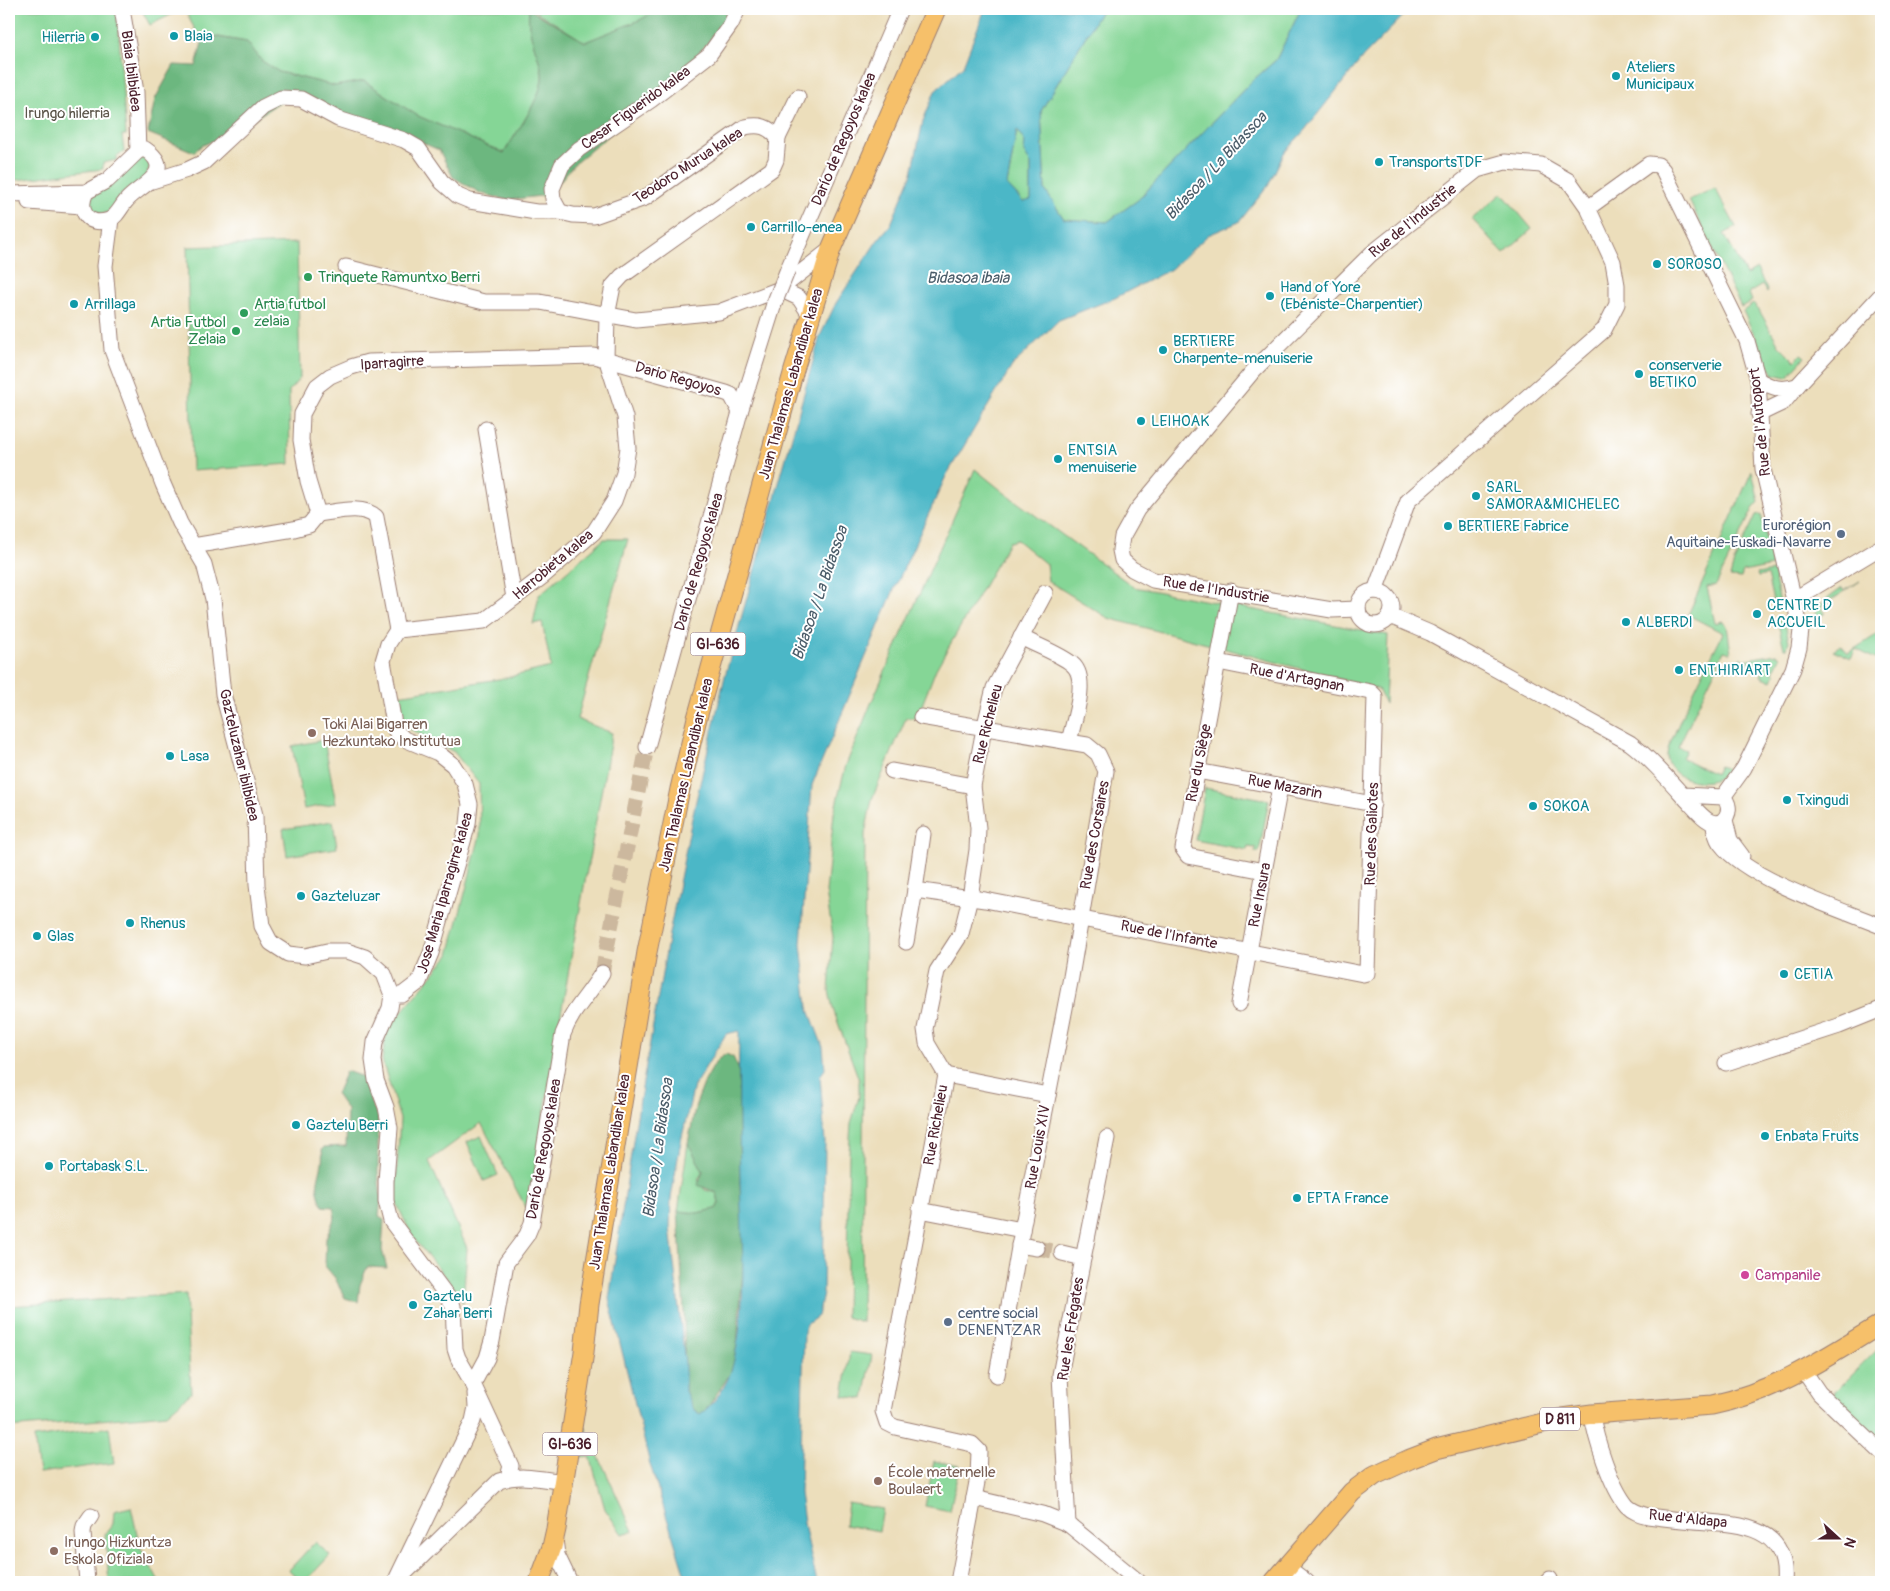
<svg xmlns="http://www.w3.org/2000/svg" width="1890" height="1591" font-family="Pangolin,sans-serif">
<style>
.green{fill:#85d696;stroke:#687a60}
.forest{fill:#6cb77f;stroke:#5b6b55}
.water{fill:#4bb7c7;stroke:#4a6b79;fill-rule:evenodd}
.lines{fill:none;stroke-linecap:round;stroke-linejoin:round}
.minor-tunnel{stroke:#ccb89e;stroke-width:15;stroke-dasharray:15 8;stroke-linecap:butt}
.minor-casing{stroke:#9b7e73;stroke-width:17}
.major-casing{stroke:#9b7e73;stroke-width:21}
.minor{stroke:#fff;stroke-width:15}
.major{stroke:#f6c06b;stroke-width:19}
.minor-bridge-casing{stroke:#9b7e73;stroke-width:17;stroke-linecap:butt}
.minor-bridge{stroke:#fff;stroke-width:15}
.culture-dot{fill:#0f9aa8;stroke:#fff;stroke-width:2}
.leisure-dot{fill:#2e9e5b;stroke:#fff;stroke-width:2}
.service-dot{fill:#5c6f8a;stroke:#fff;stroke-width:2}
.education-dot{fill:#8d6e63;stroke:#fff;stroke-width:2}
.hotel-dot{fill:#d1479c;stroke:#fff;stroke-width:2}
.labels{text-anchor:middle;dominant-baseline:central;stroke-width:4;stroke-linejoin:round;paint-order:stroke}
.shield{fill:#fff;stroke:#80626b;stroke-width:1}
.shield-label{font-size:14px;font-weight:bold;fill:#4a1f2b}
.culture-label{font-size:15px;fill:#0d838f;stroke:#fff;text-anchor:start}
.street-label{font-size:15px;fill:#4a1f2b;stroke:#fff}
.park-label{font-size:15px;fill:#5c564b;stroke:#fff}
.leisure-label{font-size:15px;fill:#27864d;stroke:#fff;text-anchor:start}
.service-label{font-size:15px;fill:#4e5e75;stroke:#fff;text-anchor:end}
.education-label{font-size:15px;fill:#785e54;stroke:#fff;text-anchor:start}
.hotel-label{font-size:15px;fill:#b23c85;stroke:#fff;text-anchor:start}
.water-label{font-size:16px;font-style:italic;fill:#4a5c69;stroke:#fff}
</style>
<rect width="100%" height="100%" fill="#fff"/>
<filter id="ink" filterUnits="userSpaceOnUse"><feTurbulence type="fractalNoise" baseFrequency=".02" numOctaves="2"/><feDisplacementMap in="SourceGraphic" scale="10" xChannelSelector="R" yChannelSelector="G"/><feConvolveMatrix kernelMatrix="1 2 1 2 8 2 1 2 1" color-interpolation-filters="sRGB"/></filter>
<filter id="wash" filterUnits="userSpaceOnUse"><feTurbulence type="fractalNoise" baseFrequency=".0096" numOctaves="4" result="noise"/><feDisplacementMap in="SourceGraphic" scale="20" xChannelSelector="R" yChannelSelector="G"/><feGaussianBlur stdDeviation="1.12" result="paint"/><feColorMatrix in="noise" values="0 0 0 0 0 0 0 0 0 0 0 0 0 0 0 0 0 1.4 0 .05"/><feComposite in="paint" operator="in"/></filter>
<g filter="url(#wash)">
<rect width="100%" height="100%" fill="#ecdebb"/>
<g class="green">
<polygon points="9,9 117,9 126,135 122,135 124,152 117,156 117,160 103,163 103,169 9,181"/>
<polygon points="141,9 183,9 150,25"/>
<path d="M184,9H529C526,34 538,50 542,73C545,94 515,134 504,153L418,116L364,81L335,86L279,72L262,61L247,42L197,33Z"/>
<polygon points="532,9 659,9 640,20 585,42"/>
<polygon points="1102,9 1301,9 1276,60 1252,81 1138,200 1107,222 1064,219 1045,190 1041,111"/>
<polygon points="1017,130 1025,142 1024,152 1031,163 1031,201 1023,202 1007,185"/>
<polygon points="140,158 146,159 150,165 146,176 123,193 107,213 93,214 88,201 92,196"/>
<polygon points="1715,188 1736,227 1724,234 1746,275 1757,269 1768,292 1767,293 1762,285 1749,293 1752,301 1741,307 1689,200"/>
<polygon points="1502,193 1532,229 1504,254 1472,219"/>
<polygon points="297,243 300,378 289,391 290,464 192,471 187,247"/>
<polygon points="1753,304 1759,310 1779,345 1795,361 1801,354 1805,357 1787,377 1773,374 1743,311"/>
<polygon points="975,469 1006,494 1134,587 1388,635 1385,704 1378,689 1108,618 1048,581 1046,564 1017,540 1009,542 936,669 917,718 906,718 872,799 865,834 862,1322 846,1317 849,1153 851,1123 859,1097 859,1080 833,1009 829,990 833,937 826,892 834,813 846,765 872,701"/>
<path d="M1752,471L1759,502L1753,509L1716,585L1707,587L1715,623L1723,621L1727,626L1731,653L1724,651L1678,747L1686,750L1682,758L1715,774L1719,766L1727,769C1716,792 1667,781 1667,756C1667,748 1673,738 1676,730C1690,697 1707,665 1723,633L1688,615Z"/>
<polygon points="1761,514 1772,566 1743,572 1741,578 1730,577 1734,562 1756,515"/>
<polygon points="604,539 628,539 577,719 612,733 559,1024 529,1206 527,1210 481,1123 429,1161 467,1248 463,1303 448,1280 413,1238 395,1200 400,1119 382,1060 387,1029 449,955 480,835 479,784 454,752 406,727 398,695 505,678 551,667 542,622 533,624 539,595"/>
<polygon points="1773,571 1781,607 1775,610 1767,575 1758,577 1757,574"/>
<polygon points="1860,581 1821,607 1825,613 1812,622 1818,606 1842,588 1844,591"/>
<polygon points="1784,619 1789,641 1787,648 1784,648 1777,620"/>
<polygon points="1881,632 1881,662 1856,649 1851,658 1833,650 1841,645 1848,653"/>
<polygon points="1776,654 1780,657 1773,672 1775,674 1772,681 1761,676 1764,668 1749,661 1744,669 1737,665 1741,657 1743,660"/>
<polygon points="324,740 336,803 304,809 292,746"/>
<polygon points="1205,788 1269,800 1259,852 1255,852 1256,848 1248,847 1247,850 1195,840"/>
<polygon points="333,821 337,848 287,856 283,829"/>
<polygon points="481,1136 498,1175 484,1181 467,1142"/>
<polygon points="688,1143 703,1171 698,1180 705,1190 717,1193 719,1203 716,1209 697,1213 678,1211"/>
<polygon points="186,1294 191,1393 167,1414 9,1428 9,1306"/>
<polygon points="1881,1346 1881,1440 1831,1396"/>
<polygon points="850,1352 872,1355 864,1399 843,1396"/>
<polygon points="109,1427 114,1463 39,1473 34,1438"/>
<polygon points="585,1427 633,1531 622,1534 605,1509 590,1456 581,1457"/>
<polygon points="934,1461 959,1466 950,1511 925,1506"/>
<polygon points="848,1503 883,1509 879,1531 845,1525"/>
<polygon points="131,1507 140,1547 159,1582 109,1582 105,1534 113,1524 114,1511"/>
<polygon points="315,1542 330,1555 305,1582 302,1582 289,1570"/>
</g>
<g class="forest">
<path d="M529,9L585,42L640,20L659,9H731L725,23L676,79L573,165L549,195L507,200L480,193L453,177L439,150L400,133L290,95L238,130L201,146L194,152L148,133L155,99L174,65L196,66L204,35L247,42L262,61L279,72L335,86L364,81L418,116L504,153C515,134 545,94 542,73C538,50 526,34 529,9Z"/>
<polygon points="726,1054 733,1057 739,1070 740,1182 744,1257 737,1345 732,1371 706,1410 700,1414 693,1409 685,1391 684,1313 678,1211 697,1213 716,1209 719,1203 717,1193 698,1185 703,1171 688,1143 696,1104 705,1081 717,1060"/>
<path d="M346,1071L363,1077L371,1103L378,1116V1173L381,1198L379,1216L384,1219L382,1250L387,1268L367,1267L360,1285L358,1302L345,1298L335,1278L325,1266L326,1238L335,1217L333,1207L323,1206C310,1180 325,1173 322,1150L324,1147L346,1146L347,1110L336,1094Z"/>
</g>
<path class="water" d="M985,9H1102L1041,111L1045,190L1064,219L1107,222L1138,200L1252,81L1276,60L1301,9H1410L1363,57L1304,131L1284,153L1268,186L1239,222L1208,235L1171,269L1115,298L1059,320L1012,366L946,476L893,592L812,785L801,944L808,1007L823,1047L825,1069L820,1076L825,1142L823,1294L818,1316L806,1325L804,1332L800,1493L805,1529L817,1582H687L650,1464L609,1299L635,1128L669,934L692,818L725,676L820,336L836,303L877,241L891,224L912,173L923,121L935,91L963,66ZM1017,130L1025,142L1024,152L1031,164V200L1023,202L1007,185ZM739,1031C738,1081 739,1132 740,1183C742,1244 748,1308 732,1368C728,1383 713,1406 700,1414L693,1409L685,1391V1363L670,1227L671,1198L681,1141L694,1086L726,1034Z"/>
</g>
<g filter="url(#ink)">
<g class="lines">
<g class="minor-tunnel">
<polyline points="602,973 647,747"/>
<polyline points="1037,1248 1062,1253"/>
</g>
<defs>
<g id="minor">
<polyline points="122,9 136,92 138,151"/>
<polyline points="778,138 798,97"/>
<path d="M152,181L187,170L204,162L263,107L281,98L301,99L338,119L404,140L418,148L442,182L458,196L470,201L536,212H560L573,215L594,216L645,198L745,127C760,124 768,126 778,138L776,160L772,169L622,276L613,286L607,316L606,358L625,417L628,448L624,473L614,501L594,532L542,577L484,621L397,630"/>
<path d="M9,194L86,192L108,180L138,151L145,149C178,172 140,185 127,200C121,206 117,217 109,220C88,227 77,211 86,192"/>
<polyline points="29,202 82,206"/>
<polyline points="1588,208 1649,164 1658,165 1663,170 1747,341 1758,380 1763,469 1801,630 1799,648 1793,669 1744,768 1723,797"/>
<polyline points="560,212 553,199 552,189 562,165 579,149 651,100 709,55 731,24 738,9"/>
<polyline points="111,219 105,266 112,350 163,484 180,523 204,564 213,599 223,694 255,815 257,885 262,926 271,943 288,954 305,956 327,951 347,951 365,957 384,974 392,995 390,1008 375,1042 373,1060 376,1080 386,1107 390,1128 386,1181 386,1201 391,1221 450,1300 453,1306 455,1349 458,1358 473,1384 511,1466 508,1477"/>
<polyline points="346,267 484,302 540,302 636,320 719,312 780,289 831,249"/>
<polyline points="788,269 900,9"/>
<polyline points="780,289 799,298 810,315"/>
<path d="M1758,380C1773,388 1780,391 1797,386L1784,402L1759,414"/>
<polyline points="1797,386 1881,295"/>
<polyline points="486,429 514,598"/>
<path d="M318,514C336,512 362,504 376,517L397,630L388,644L383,661L395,730L404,739L438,753L453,765L465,784L470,804L468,824L431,953L419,982L402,995H392"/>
<polyline points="318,514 308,481 301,440 302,414 317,386 330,376 351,367 368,362 594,356 726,393 731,395 740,412"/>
<polyline points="193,546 294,529 309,525 318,514"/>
<polyline points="1231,591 1183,849 1188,856 1264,871"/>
<circle cx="1375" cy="608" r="17"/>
<polyline points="1795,599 1881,547"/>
<polyline points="1358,609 1332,610 1153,580 1132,569 1122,560 1120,550 1122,537 1137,510 1254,370 1371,254 1477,170 1505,162 1541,165 1569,181 1588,208 1613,262 1617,285 1617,304 1604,330 1408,501 1375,591"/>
<path d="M1390,616L1430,633L1630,743C1651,759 1669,780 1687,800C1693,806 1701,817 1709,821C1725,829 1735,808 1723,797L1683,795"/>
<path d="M1021,637C1037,646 1058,653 1072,664C1090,678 1073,723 1069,741"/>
<polyline points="921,717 1087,745 1098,754 1106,771 1071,977 1022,1230 997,1375"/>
<polyline points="647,747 740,412 774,304"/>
<polyline points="892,771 973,786"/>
<polyline points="1197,771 1373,804"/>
<polyline points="1725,820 1730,840 1742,856"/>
<path d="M1713,823C1715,829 1716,839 1721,844C1747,879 1839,909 1881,926"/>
<polyline points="923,834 915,890 985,900 1363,974 1367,973 1375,696 1371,692 1218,662"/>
<polyline points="906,942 915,890"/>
<polyline points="1239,1004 1280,787"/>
<polyline points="1726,1063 1839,1026 1881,1009"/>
<polyline points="946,1075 1048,1095"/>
<polyline points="920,1210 1022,1230"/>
<polyline points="1019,1245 1037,1248"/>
<polyline points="1062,1253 1083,1258"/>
<polyline points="1804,1371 1819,1393 1881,1452"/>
<path d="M473,1384L487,1358L492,1341L506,1263L527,1235L532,1223L563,1034C572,1010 589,995 602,973"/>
<path d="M1592,1414C1595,1438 1611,1487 1627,1506C1633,1512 1640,1514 1648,1516C1663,1518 1679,1520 1694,1521C1736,1524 1789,1524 1784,1582"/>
<polyline points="974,1498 1043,1514 1068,1524 1139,1582"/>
<polyline points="1068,1524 1060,1375 1107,1138"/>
<polyline points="555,1539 557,1555 570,1582"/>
<polyline points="1287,1567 1307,1582"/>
<path d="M404,1574L499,1481C518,1474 537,1478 557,1481"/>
<polyline points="87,1582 83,1532 84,1526 91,1516"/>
<polyline points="395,1582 473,1421 476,1407 475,1393"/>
<polyline points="958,1582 978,1477 979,1451 972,1444 895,1427 887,1423 883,1411 946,1075 927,1043 925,1029 937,971 961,934 970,898 977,850 978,828 973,786 984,729 994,688 1045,593"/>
<polyline points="1547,1582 1550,1579"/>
</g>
<g id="major">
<polyline points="539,1582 552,1547 556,1529 584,1352 589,1304 647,952 680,789 697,718 794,370 831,249 936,9"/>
<path d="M1274,1582L1352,1492L1375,1475L1410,1459L1436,1449L1563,1418L1592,1414L1712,1405C1775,1392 1827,1357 1881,1324"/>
</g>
</defs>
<use href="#minor" class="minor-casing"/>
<use href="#major" class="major-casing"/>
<use href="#minor" class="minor"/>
<use href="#major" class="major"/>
<defs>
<polyline id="minor-bridge" points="774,304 788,269"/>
</defs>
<use href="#minor-bridge" class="minor-bridge-casing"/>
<use href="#minor-bridge" class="minor-bridge"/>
</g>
</g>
<g class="culture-dot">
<circle cx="174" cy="36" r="5"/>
<circle cx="95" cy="37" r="5"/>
<circle cx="1616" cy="76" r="5"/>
<circle cx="1379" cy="162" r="5"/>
<circle cx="751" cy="227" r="5"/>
<circle cx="1657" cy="264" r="5"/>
<circle cx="1270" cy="296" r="5"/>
<circle cx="74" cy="304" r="5"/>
<circle cx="1163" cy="350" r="5"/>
<circle cx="1639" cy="374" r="5"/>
<circle cx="1141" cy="421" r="5"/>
<circle cx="1058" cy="459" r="5"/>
<circle cx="1476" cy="496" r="5"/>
<circle cx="1448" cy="526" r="5"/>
<circle cx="1757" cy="614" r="5"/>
<circle cx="1626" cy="622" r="5"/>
<circle cx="1679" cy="670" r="5"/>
<circle cx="170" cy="756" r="5"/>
<circle cx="1787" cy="800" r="5"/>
<circle cx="1533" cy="806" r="5"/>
<circle cx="301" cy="896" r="5"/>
<circle cx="130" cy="923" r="5"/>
<circle cx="37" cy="936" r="5"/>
<circle cx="1784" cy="974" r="5"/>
<circle cx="296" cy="1125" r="5"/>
<circle cx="1765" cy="1136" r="5"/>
<circle cx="49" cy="1166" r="5"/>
<circle cx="1297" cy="1198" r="5"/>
<circle cx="413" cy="1305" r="5"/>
</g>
<g class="leisure-dot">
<circle cx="308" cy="277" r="5"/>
<circle cx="244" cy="313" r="5"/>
<circle cx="236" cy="331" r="5"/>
</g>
<g class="service-dot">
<circle cx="1841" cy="534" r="5"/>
<circle cx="948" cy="1322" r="5"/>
</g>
<g class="education-dot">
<circle cx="312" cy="733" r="5"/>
<circle cx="878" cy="1481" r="5"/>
<circle cx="54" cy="1551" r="5"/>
</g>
<circle class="hotel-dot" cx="1745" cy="1275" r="5"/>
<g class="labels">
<g class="shield">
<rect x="690.5" y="632.5" width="55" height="23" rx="4"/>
<rect x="1540" y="1407.5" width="40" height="23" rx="4"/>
<rect x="542.5" y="1432.5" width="55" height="23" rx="4"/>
</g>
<g class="shield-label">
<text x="718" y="644">GI-636</text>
<text x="1560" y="1419">D 811</text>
<text x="570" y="1444">GI-636</text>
</g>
<g class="culture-label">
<text x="184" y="36">Blaia</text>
<text x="85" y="37" text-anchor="end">Hilerria</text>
<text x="1626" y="67">Ateliers<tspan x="1626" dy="17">Municipaux</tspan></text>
<text x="1389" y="162">TransportsTDF</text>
<text x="761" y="227">Carrillo-enea</text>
<text x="1667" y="264">SOROSO</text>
<text x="1280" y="287">Hand of Yore<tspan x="1280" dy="17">(Ebéniste-Charpentier)</tspan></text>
<text x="84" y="304">Arrillaga</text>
<text x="1173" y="341">BERTIERE<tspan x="1173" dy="17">Charpente-menuiserie</tspan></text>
<text x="1649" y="365">conserverie<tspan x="1649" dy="17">BETIKO</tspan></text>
<text x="1151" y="421">LEIHOAK</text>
<text x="1068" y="450">ENTSIA<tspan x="1068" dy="17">menuiserie</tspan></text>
<text x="1486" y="487">SARL<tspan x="1486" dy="17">SAMORA&amp;MICHELEC</tspan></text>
<text x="1458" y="526">BERTIERE Fabrice</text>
<text x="1767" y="605">CENTRE D<tspan x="1767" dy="17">ACCUEIL</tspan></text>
<text x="1636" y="622">ALBERDI</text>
<text x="1689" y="670">ENT.HIRIART</text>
<text x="180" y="756">Lasa</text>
<text x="1797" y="800">Txingudi</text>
<text x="1543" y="806">SOKOA</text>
<text x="311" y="896">Gazteluzar</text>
<text x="140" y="923">Rhenus</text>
<text x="47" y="936">Glas</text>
<text x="1794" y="974">CETIA</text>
<text x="306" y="1125">Gaztelu Berri</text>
<text x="1775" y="1136">Enbata Fruits</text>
<text x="59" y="1166">Portabask S.L.</text>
<text x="1307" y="1198">EPTA France</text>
<text x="423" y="1296">Gaztelu<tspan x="423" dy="17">Zahar Berri</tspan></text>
</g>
<g class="street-label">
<text transform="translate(131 71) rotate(83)">Blaia Ibilbidea</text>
<text transform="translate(636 108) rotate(-36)">Cesar Figuerido kalea</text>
<text transform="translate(844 139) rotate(-67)">Darío de Regoyos kalea</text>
<text transform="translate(688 166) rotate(-33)">Teodoro Murua kalea</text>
<text transform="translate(1413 221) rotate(-39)">Rue de l'Industrie</text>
<text transform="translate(392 363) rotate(-4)">Iparragirre</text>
<text transform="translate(678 379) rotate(16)">Dario Regoyos</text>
<text transform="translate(791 384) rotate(-74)">Juan Thalamas Labandibar kalea</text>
<text transform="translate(1760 422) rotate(-96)">Rue de l'Autoport</text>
<text transform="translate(699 562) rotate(-74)">Darío de Regoyos kalea</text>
<text transform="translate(553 565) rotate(-40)">Harrobieta kalea</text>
<text transform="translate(1216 590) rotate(9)">Rue de l'Industrie</text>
<text transform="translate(1297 678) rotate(11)">Rue d'Artagnan</text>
<text transform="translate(988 724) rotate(-76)">Rue Richelieu</text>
<text transform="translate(239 755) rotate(77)">Gazteluzahar ibilbidea</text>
<text transform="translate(1199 763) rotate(-79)">Rue du Siège</text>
<text transform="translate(686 775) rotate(-77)">Juan Thalamas Labandibar kalea</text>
<text transform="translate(1285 787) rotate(11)">Rue Mazarin</text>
<text transform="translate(1372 834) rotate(-88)">Rue des Galiotes</text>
<text transform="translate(1095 835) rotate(-80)">Rue des Corsaires</text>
<text transform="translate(445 893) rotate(-74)">Jose Maria Iparragirre kalea</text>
<text transform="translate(1260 895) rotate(-79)">Rue Insura</text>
<text transform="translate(1169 935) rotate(11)">Rue de l'Infante</text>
<text transform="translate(936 1125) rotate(-80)">Rue Richelieu</text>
<text transform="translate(1038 1147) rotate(-80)">Rue Louis XIV</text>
<text transform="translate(544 1149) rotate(-80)">Darío de Regoyos kalea</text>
<text transform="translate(610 1172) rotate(-81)">Juan Thalamas Labandibar kalea</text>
<text transform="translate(1071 1329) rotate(-81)">Rue les Frégates</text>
<text transform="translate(1688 1519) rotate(6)">Rue d'Aldapa</text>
</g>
<g class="park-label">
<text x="67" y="113">Irungo hilerria</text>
</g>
<g class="leisure-label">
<text x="318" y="277">Trinquete Ramuntxo Berri</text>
<text x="254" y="304">Artia futbol<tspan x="254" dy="17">zelaia</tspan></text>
<text x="226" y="322" text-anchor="end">Artia Futbol<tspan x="226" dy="17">Zelaia</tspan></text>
</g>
<g class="service-label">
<text x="1831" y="525">Eurorégion<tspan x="1831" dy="17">Aquitaine-Euskadi-Navarre</tspan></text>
<text x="958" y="1313" text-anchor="start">centre social<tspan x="958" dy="17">DENENTZAR</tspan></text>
</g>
<g class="education-label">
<text x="322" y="724">Toki Alai Bigarren<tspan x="322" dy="17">Hezkuntako Institutua</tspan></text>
<text x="888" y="1472">École maternelle<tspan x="888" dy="17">Boulaert</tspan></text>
<text x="64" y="1542">Irungo Hizkuntza<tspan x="64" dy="17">Eskola Ofiziala</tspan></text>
</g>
<g class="hotel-label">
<text x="1755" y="1275">Campanile</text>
</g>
<g class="water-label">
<text transform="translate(1216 166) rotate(-47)">Bidasoa / La Bidassoa</text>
<text x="968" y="278">Bidasoa ibaia</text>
<text transform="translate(820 593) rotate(-71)">Bidasoa / La Bidassoa</text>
<text transform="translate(658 1148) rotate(-82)">Bidasoa / La Bidassoa</text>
</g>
</g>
<rect width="1890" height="1591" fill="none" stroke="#fff" stroke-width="30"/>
<g transform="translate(1838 1538) rotate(111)" stroke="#ffffff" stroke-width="4" paint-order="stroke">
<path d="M0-4L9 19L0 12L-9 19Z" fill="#4a1f2b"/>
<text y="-8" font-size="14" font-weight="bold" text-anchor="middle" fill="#4a1f2b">N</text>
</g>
</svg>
